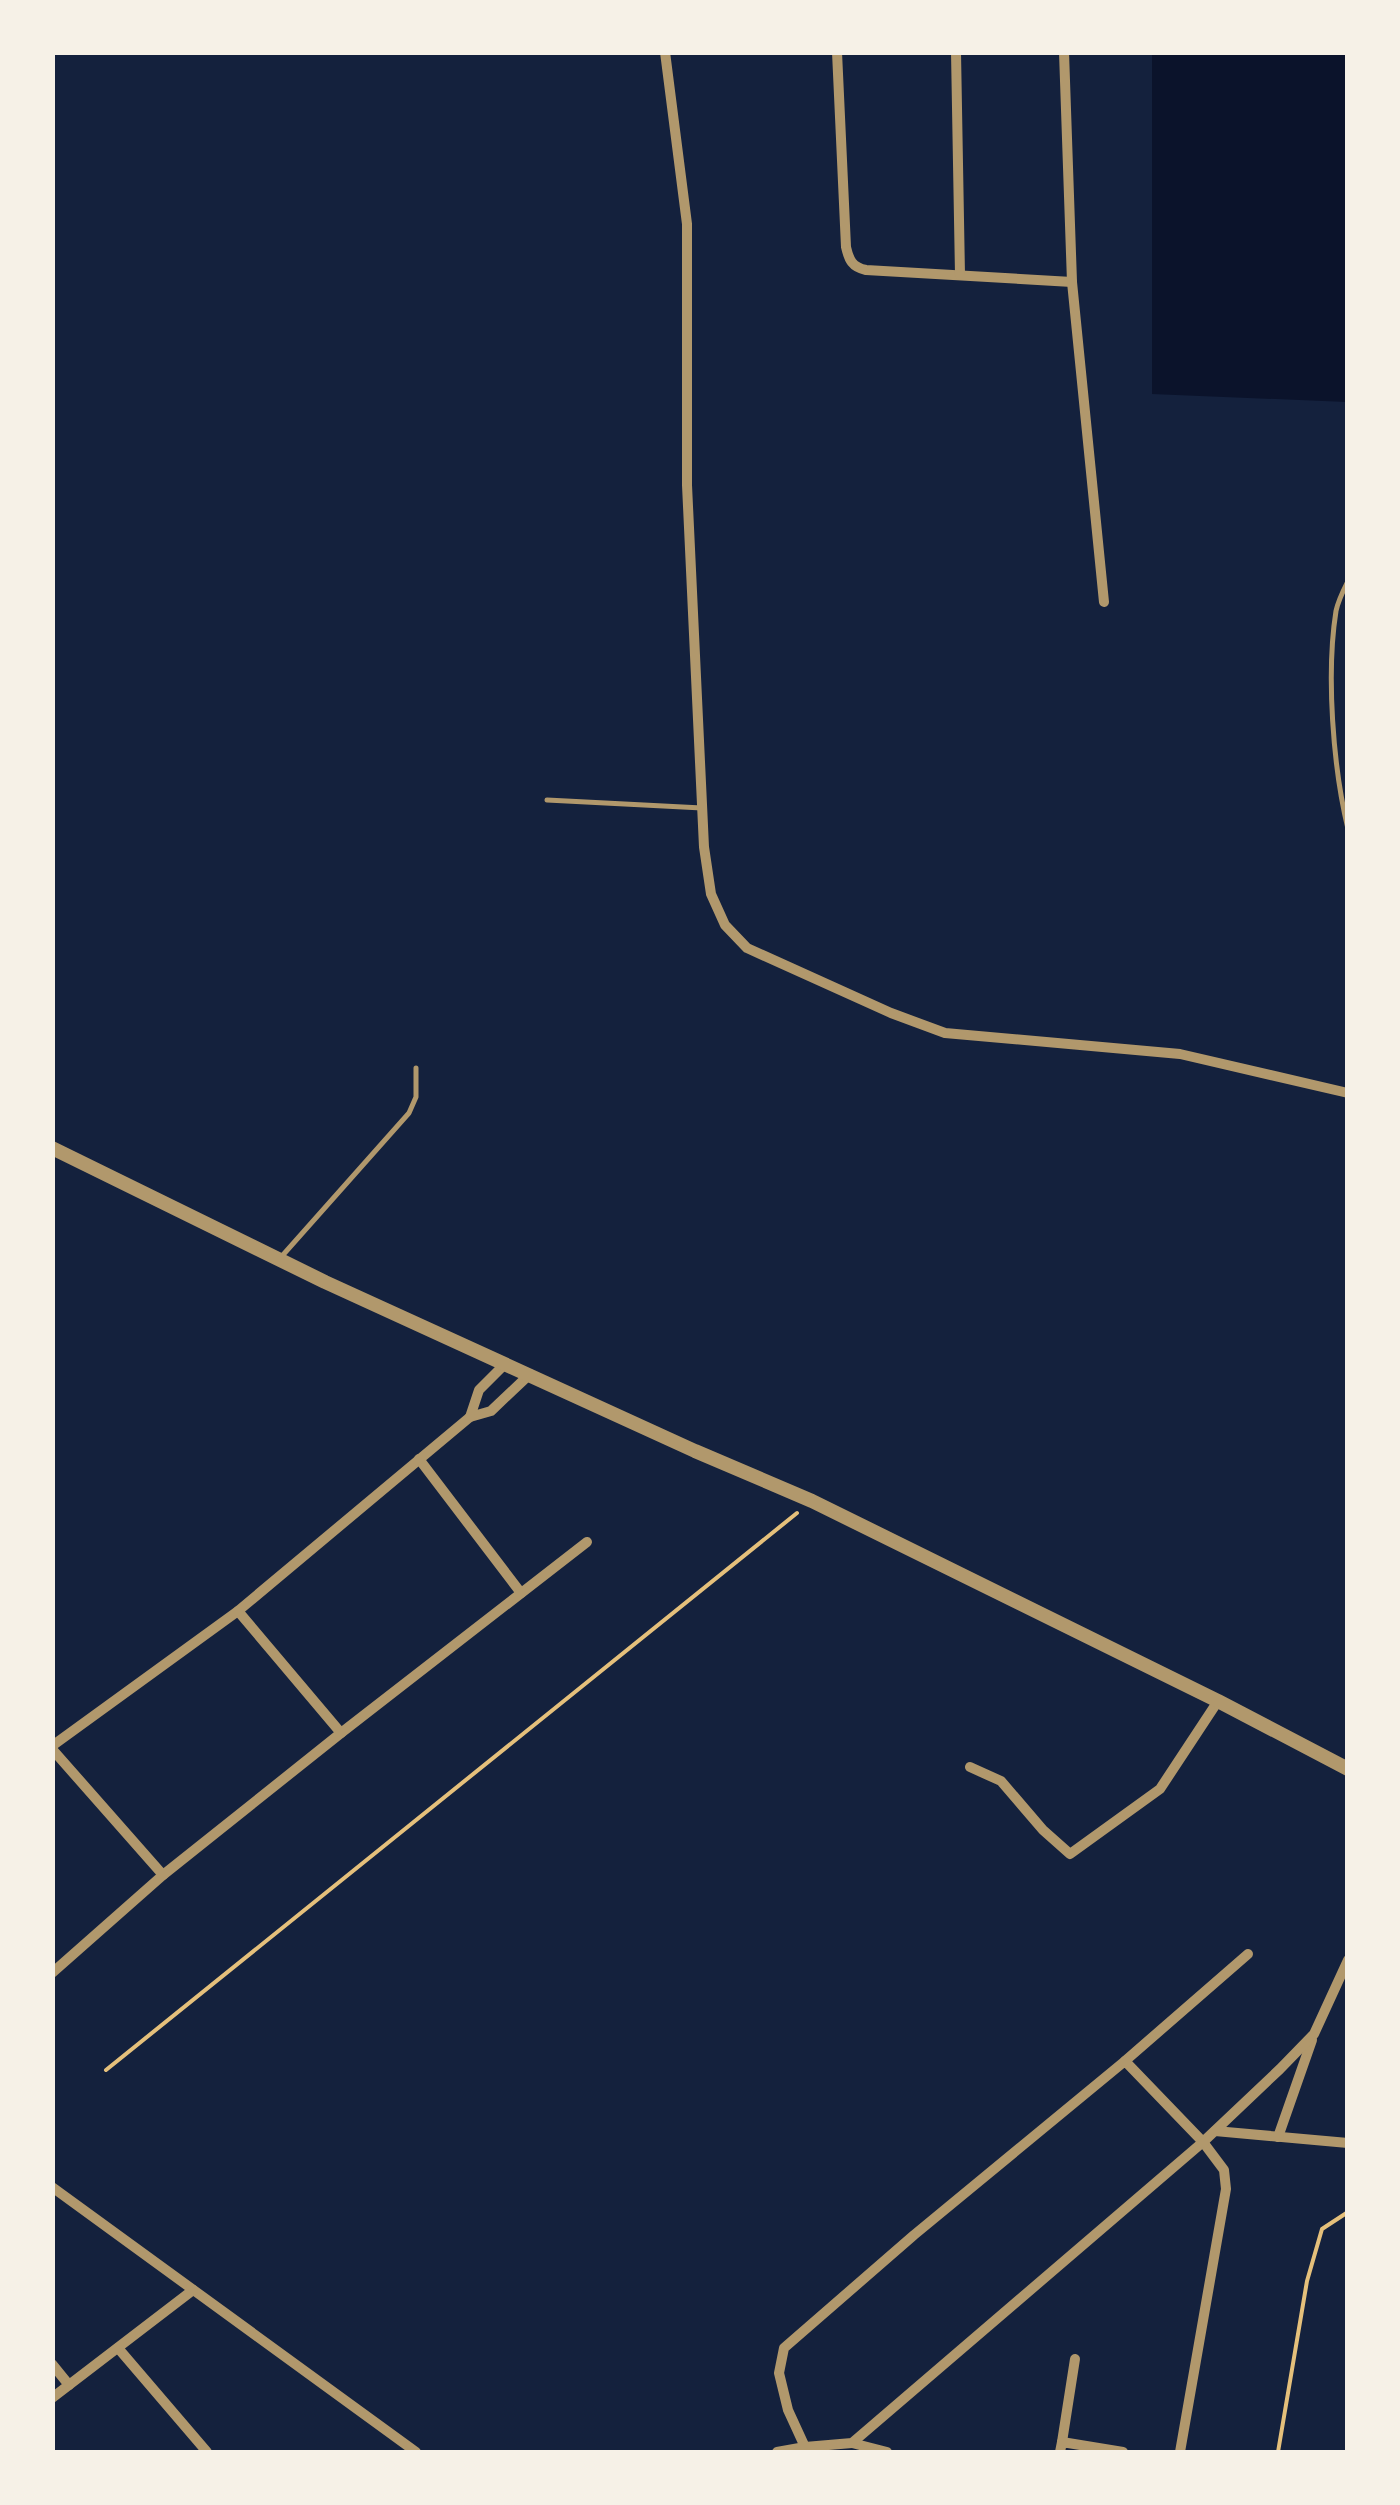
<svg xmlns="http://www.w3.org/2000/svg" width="1400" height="2505" font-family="Quicksand,sans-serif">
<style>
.water{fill:#0b132b}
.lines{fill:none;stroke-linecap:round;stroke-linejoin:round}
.path{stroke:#e5c07b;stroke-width:4}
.service{stroke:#b1986c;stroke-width:5}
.minor{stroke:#b1986c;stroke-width:10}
.tertiary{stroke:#b1986c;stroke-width:14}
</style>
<rect width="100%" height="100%" fill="#14213d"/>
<polygon class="water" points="1152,53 1347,53 1347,402 1152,394"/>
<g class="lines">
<g class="path">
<polyline points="106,2070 797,1513"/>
<polyline points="1278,2452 1307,2281 1322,2229 1348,2212"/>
</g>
<g class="service">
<path d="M1348,581C1343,591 1338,601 1336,611C1326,674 1333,767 1348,829"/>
<polyline points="547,800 702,808"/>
<polyline points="282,1256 409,1113 416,1097 416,1068"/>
</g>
<g class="minor">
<polyline points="665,52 687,224 687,485 704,847 711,894 725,925 747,948 891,1013 945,1033 1180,1054 1348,1093"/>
<path d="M837,52L846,247C849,260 852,267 866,270L1072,282"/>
<polyline points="956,52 960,275"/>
<polyline points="1064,52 1072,282 1104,602"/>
<polyline points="506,1363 479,1390 470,1417 491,1411 530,1374"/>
<polyline points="419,1459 521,1593"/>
<polyline points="238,1611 341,1733"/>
<polyline points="52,1746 238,1611 470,1417"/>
<polyline points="52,1749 163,1875"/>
<polyline points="970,1767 1001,1781 1043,1830 1070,1854 1160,1789 1218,1701"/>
<polyline points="52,1973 163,1875 341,1733 587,1542"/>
<polyline points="1125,2061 1248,1954"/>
<polyline points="1215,2131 1348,2143"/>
<polyline points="1278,2137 1312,2040"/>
<polyline points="52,2187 416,2452"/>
<polyline points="118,2348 207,2452"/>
<polyline points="52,2364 69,2385"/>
<polyline points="52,2398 193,2290"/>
<polyline points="1062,2442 1075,2359"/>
<polyline points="852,2443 887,2452"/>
<polyline points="805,2447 788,2410 779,2373 784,2348 914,2235 1125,2061 1203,2142 1224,2170 1226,2189 1180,2452"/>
<polyline points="777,2452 805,2447 852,2443 1203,2142 1280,2069 1314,2034 1348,1960"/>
<polyline points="1060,2452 1062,2442 1123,2452"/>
</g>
<polyline class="tertiary" points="52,1148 325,1282 695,1451 812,1501 1218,1701 1348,1769"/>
</g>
<rect width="1400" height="2505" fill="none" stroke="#f6f1e7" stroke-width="110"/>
</svg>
